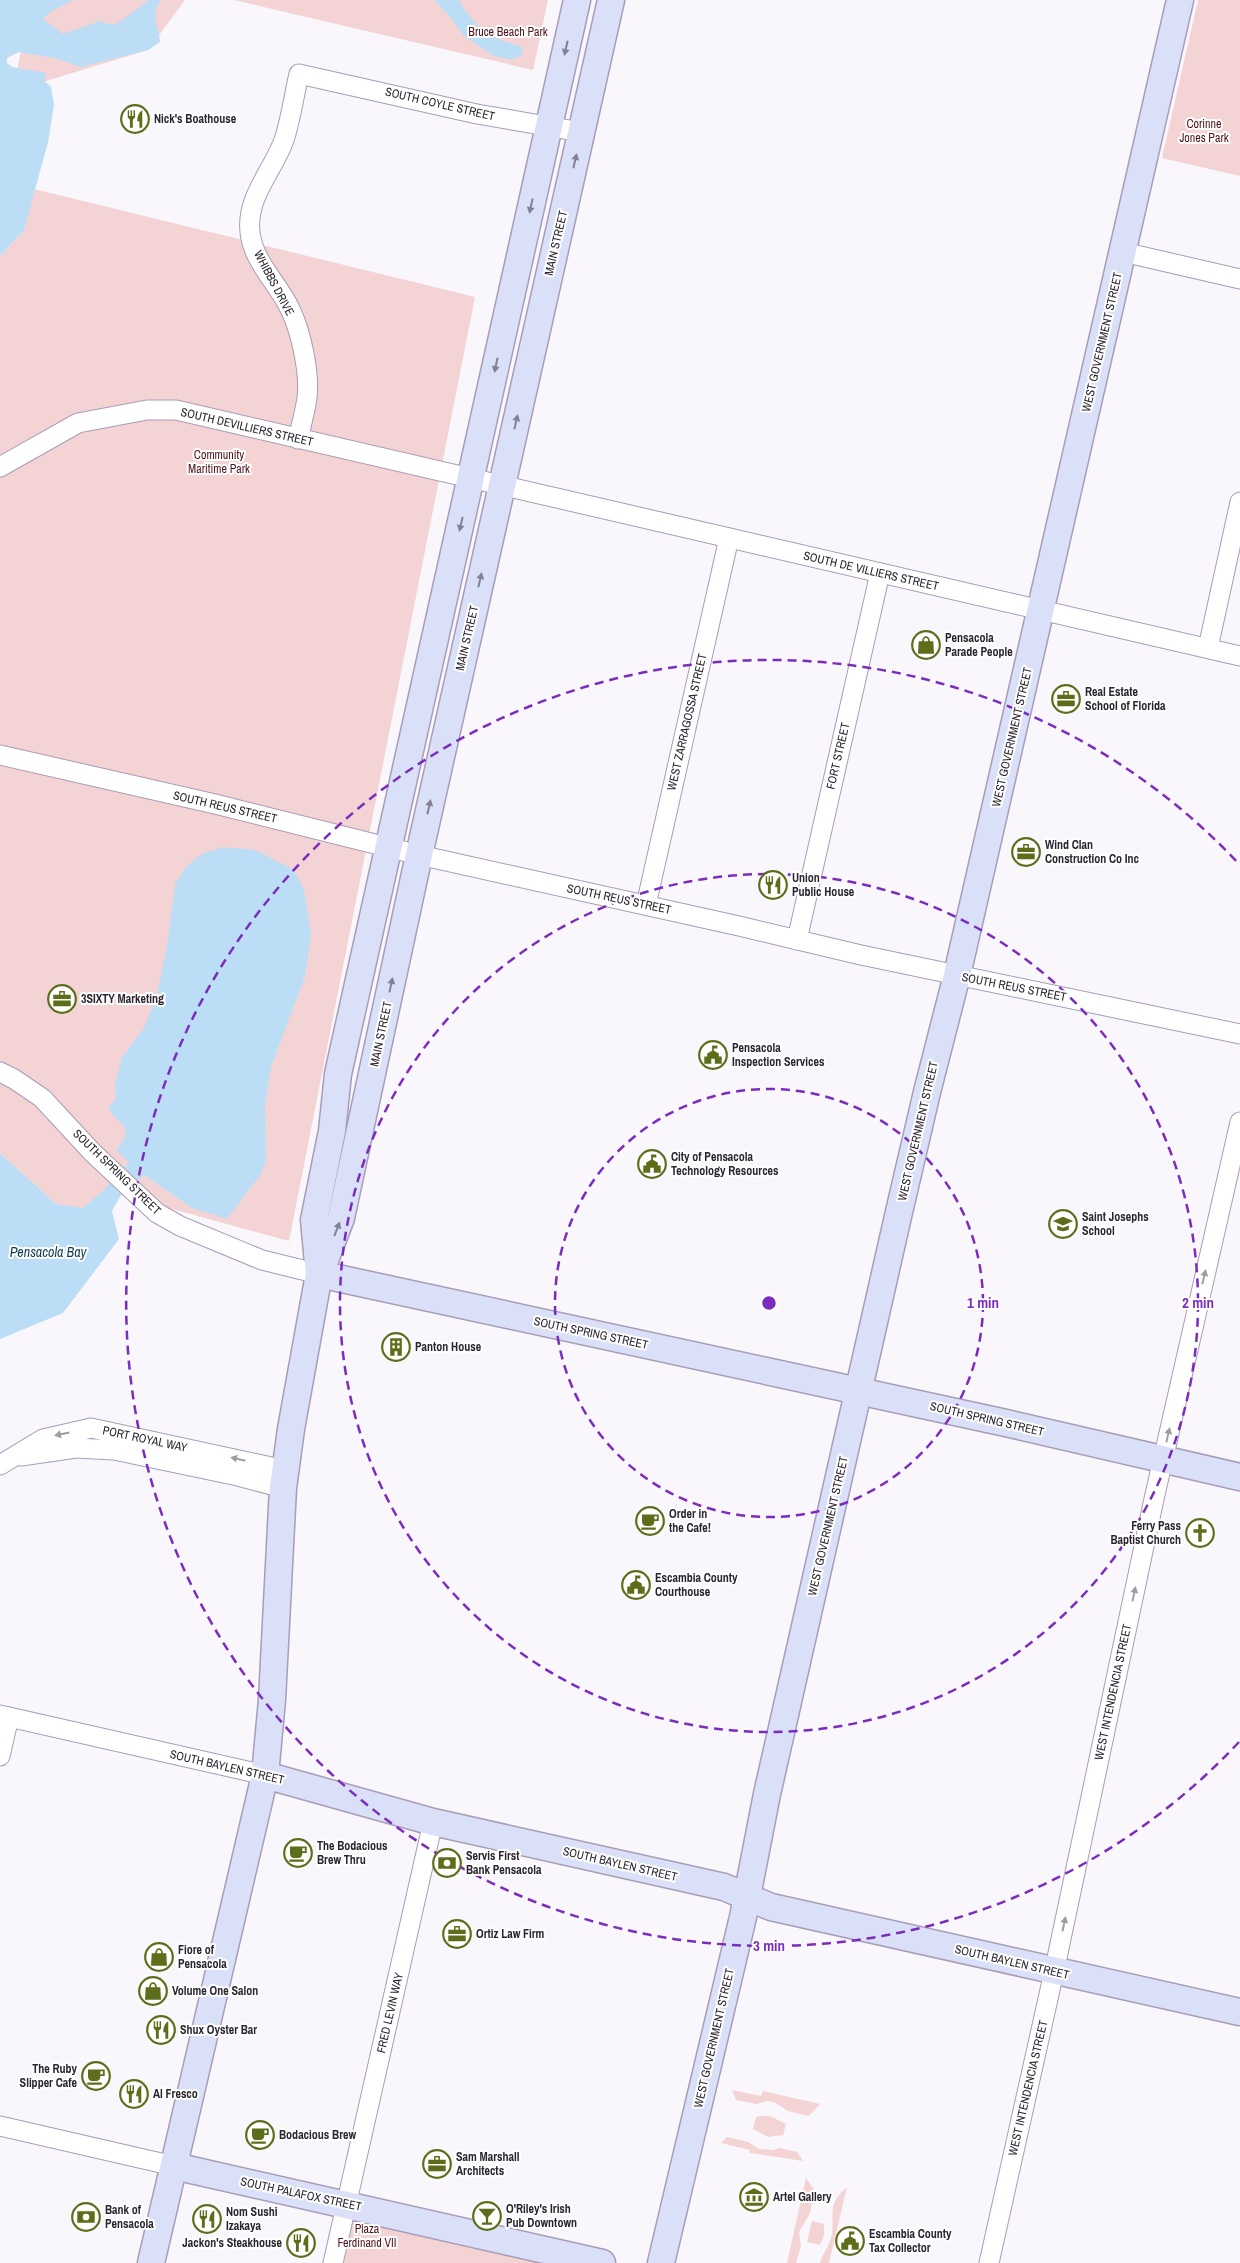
<svg xmlns="http://www.w3.org/2000/svg" width="1240" height="2263" font-family="'Archivo Narrow',sans-serif">
<style>
.green{fill:#f4d3d4}
.water{fill:#bbdef6}
.lines{fill:none;stroke-linecap:round;stroke-linejoin:round}
.street-casing{stroke:#a99cb8;stroke-width:21}
.secondary-casing{stroke:#a99cb8;stroke-width:29}
.street{stroke:#fff;stroke-width:19}
.secondary{stroke:#dae0f7;stroke-width:26}
.oneway{fill:#828294}
.oneway2{fill:#9f9da2}
.ring{fill:none;stroke:#7b2cbf;stroke-width:2.5;stroke-dasharray:9 6}
.labels{text-anchor:middle;dominant-baseline:central;stroke-width:4;stroke-linejoin:round;paint-order:stroke}
.park-label{font-size:12px;fill:#51131c;stroke:#fff}
.street-label{font-size:12px;fill:#2a2530;stroke:#fff}
.poi-label{font-size:12px;font-weight:bold;fill:#2a2530;stroke:#fff;text-anchor:start}
.water-label{font-size:14px;font-style:italic;fill:#103b52;stroke:#fff}
.centre{fill:#7b2cbf;stroke:#fff;stroke-width:2.5}
.ring-label{font-size:15px;text-anchor:middle;font-weight:bold;fill:#7b2cbf;stroke:#fff;stroke-width:4;stroke-linejoin:round;paint-order:stroke}
</style>
<rect width="100%" height="100%" fill="#f9f6fc"/>
<g class="green">
<polygon points="31,0 185,0 148,50 13,91"/>
<polygon points="234,0 548,0 533,70"/>
<polygon points="1198,0 1240,0 1240,176 1162,158"/>
<polygon points="34,189 475,297 289,1241 121,1195 83,1209 56,1204 0,1153 0,256 24,230"/>
<polygon points="732,2090 761,2096 763,2091 820,2104 809,2116 788,2111 774,2102 766,2101 757,2104 736,2100"/>
<polygon points="762,2116 770,2116 786,2124 783,2135 768,2137 753,2129 756,2117"/>
<polygon points="727,2137 748,2142 759,2149 773,2150 779,2148 797,2152 803,2161 750,2153 750,2150 721,2143"/>
<polygon points="806,2178 814,2190 810,2213 799,2232 801,2246 796,2263 787,2263"/>
<path d="M847,2187L829,2263H820C822,2255 827,2249 830,2241C838,2219 823,2207 847,2187Z"/>
<polygon points="347,2204 602,2263 333,2263"/>
<polygon points="812,2221 824,2224 824,2235 820,2245 807,2242"/>
</g>
<g class="water">
<path d="M0,0H73L50,12L43,19L63,34L100,21L112,25L121,21L149,0H161C149,18 159,23 160,42L148,50L81,67L54,58L19,52L7,58V63L12,67L46,73L44,80L51,87L54,105L48,142L24,230L0,256Z"/>
<path d="M434,0H459C475,29 492,39 523,47L521,56L511,60L494,56L464,36L452,19Z"/>
<polygon points="223,847 255,850 292,869 298,877 305,895 311,934 305,976 271,1067 265,1105 266,1160 261,1174 227,1219 192,1208 144,1175 121,1195 112,1211 119,1239 63,1313 0,1339 0,1153 56,1204 83,1208 104,1190 129,1162 116,1150 124,1139 126,1129 108,1109 116,1098 115,1084 122,1057 144,1028 156,999 167,946 175,884 187,866 202,854"/>
</g>
<g class="lines">
<defs>
<g id="street">
<polyline points="1123,252 1240,279"/>
<path d="M298,439C301,426 305,412 307,398C310,373 301,331 290,309C278,283 253,262 250,232C246,197 273,171 284,140C291,119 294,95 299,74L477,114L581,132"/>
<polyline points="0,467 78,423 147,410 176,410 1240,656"/>
<polyline points="1208,648 1240,502"/>
<polyline points="0,755 215,804 419,855 739,926 861,955 1240,1034"/>
<polyline points="646,905 729,538"/>
<polyline points="797,940 880,573"/>
<polyline points="0,1072 14,1079 42,1098 93,1153 157,1213 180,1226 262,1260 319,1274"/>
<polyline points="21,1456 76,1448 114,1450 238,1476 283,1488"/>
<polyline points="0,1465 43,1439 91,1428 285,1470"/>
<polyline points="0,1715 265,1775"/>
<polyline points="0,1756 9,1717"/>
<polyline points="0,2126 174,2166"/>
<polyline points="333,2263 433,1822"/>
<polyline points="989,2263 1054,1972 1154,1499 1240,1122"/>
</g>
<g id="secondary">
<polyline points="322,1268 341,1218 419,855 611,0"/>
<polyline points="319,1274 1006,1423 1240,1477"/>
<polyline points="265,1775 433,1822 724,1887 771,1907 1240,2012"/>
<polyline points="174,2166 602,2263"/>
<polyline points="151,2263 265,1775 272,1700 283,1488 291,1429 319,1274 314,1220 332,1131 338,1074 577,0"/>
<polyline points="661,2263 743,1917 767,1794 899,1212 927,1092 957,975 1180,0"/>
</g>
</defs>
<use href="#street" class="street-casing"/>
<use href="#secondary" class="secondary-casing"/>
<use href="#street" class="street"/>
<use href="#secondary" class="secondary"/>
</g>
<defs><path id="oneway-solid" d="M-6-.8H1V-3.2L6.5 0L1 3.2V.8H-6Z" transform="scale(1.25)"/></defs>
<g class="oneway">
<use href="#oneway-solid" transform="translate(566 48) rotate(103)"/>
<use href="#oneway-solid" transform="translate(575 161) rotate(-77)"/>
<use href="#oneway-solid" transform="translate(531 206) rotate(102)"/>
<use href="#oneway-solid" transform="translate(496 365) rotate(102)"/>
<use href="#oneway-solid" transform="translate(516 422) rotate(-77)"/>
<use href="#oneway-solid" transform="translate(461 524) rotate(103)"/>
<use href="#oneway-solid" transform="translate(480 580) rotate(-77)"/>
<use href="#oneway-solid" transform="translate(429 807) rotate(-77)"/>
<use href="#oneway-solid" transform="translate(391 985) rotate(-78)"/>
<use href="#oneway-solid" transform="translate(337 1229) rotate(-69)"/>
</g>
<g class="oneway2">
<use href="#oneway-solid" transform="translate(1204 1277) rotate(-77)"/>
<use href="#oneway-solid" transform="translate(62 1434) rotate(168)"/>
<use href="#oneway-solid" transform="translate(1168 1435) rotate(-77)"/>
<use href="#oneway-solid" transform="translate(238 1459) rotate(-167)"/>
<use href="#oneway-solid" transform="translate(1134 1594) rotate(-78)"/>
<use href="#oneway-solid" transform="translate(1064 1924) rotate(-78)"/>
</g>
<g class="ring">
<circle cx="769" cy="1303" r="214"/>
<circle cx="769" cy="1303" r="429"/>
<path d="M1239 1742A643 643 0 1 1 1239 864"/>
</g>
<defs>
<symbol id="restaurant-ring" viewBox="-11 -11 22 22"><circle r="9.5" fill="#fff" stroke="#5d6e1b" stroke-width="1.5"/><path d="M-5-6h1v4h1v-4h1v4h1v-4h1v5L-1.5 .5V6h-2V.5L-5-1ZM5-6V6H3V1.5H1.5Q1.5-4 5-6Z" fill="#5d6e1b"/></symbol>
<symbol id="shop-ring" viewBox="-11 -11 22 22"><circle r="9.5" fill="#fff" stroke="#5d6e1b" stroke-width="1.5"/><path d="M-5-2.5h2.3a2.7 3.5 0 0 1 5.4 0H5L5.5 6h-11ZM-1.5-2.5h3a1.5 2.3 0 0 0-3 0Z" fill="#5d6e1b"/></symbol>
<symbol id="office-ring" viewBox="-11 -11 22 22"><circle r="9.5" fill="#fff" stroke="#5d6e1b" stroke-width="1.5"/><path d="M-6-3h4V-5.5h4V-3h4V5H-6ZM-1-4.5V-3h2v-1.5ZM-6 0V1H6V0Z" fill="#5d6e1b"/></symbol>
<symbol id="civic-ring" viewBox="-11 -11 22 22"><circle r="9.5" fill="#fff" stroke="#5d6e1b" stroke-width="1.5"/><path d="M-.6-6.5H3V-4.5H.6V-3L4-1V1h2V6H-6V1h2V-1L-.6-3ZM-1.2 2.5V6h2.4V2.5Z" fill="#5d6e1b"/></symbol>
<symbol id="school-ring" viewBox="-11 -11 22 22"><circle r="9.5" fill="#fff" stroke="#5d6e1b" stroke-width="1.5"/><path d="M0-5L7-2L0 1L-7-2ZM-4 1L0 2.5L4 1V4Q0 6-4 4Z" fill="#5d6e1b"/></symbol>
<symbol id="building-ring" viewBox="-11 -11 22 22"><circle r="9.5" fill="#fff" stroke="#5d6e1b" stroke-width="1.5"/><path d="M-4-6H4V6H1V3H-1V6H-4ZM-2.5-4.3h1.7v1.8h-1.7ZM.8-4.3h1.7v1.8H.8ZM-2.5-1h1.7V.8h-1.7ZM.8-1h1.7V.8H.8Z" fill="#5d6e1b"/></symbol>
<symbol id="cafe-ring" viewBox="-11 -11 22 22"><circle r="9.5" fill="#fff" stroke="#5d6e1b" stroke-width="1.5"/><path d="M-5.5-4.5H6V0H3Q3 3.5 0 3.5H-2.5Q-5.5 3.5-5.5 0ZM3-3.2v2h1.7v-2ZM-6 4.5H4V6H-6Z" fill="#5d6e1b"/></symbol>
<symbol id="church-ring" viewBox="-11 -11 22 22"><circle r="9.5" fill="#fff" stroke="#5d6e1b" stroke-width="1.5"/><path d="M-1.2-6h2.4v3.5h3.3v2.4h-3.3V6h-2.4V-.1h-3.3v-2.4h3.3Z" fill="#5d6e1b"/></symbol>
<symbol id="bank-ring" viewBox="-11 -11 22 22"><circle r="9.5" fill="#fff" stroke="#5d6e1b" stroke-width="1.5"/><path d="M-6-4H6V4H-6ZM0-2.3a2.3 2.3 0 1 0 0 4.6a2.3 2.3 0 1 0 0-4.6Z" fill="#5d6e1b"/></symbol>
<symbol id="museum-ring" viewBox="-11 -11 22 22"><circle r="9.5" fill="#fff" stroke="#5d6e1b" stroke-width="1.5"/><path d="M0-6L6-3V-2H-6V-3ZM-5-1h2V3h-2ZM-1-1h2V3h-2ZM3-1h2V3H3ZM-6 4H6V6H-6Z" fill="#5d6e1b"/></symbol>
<symbol id="bar-ring" viewBox="-11 -11 22 22"><circle r="9.5" fill="#fff" stroke="#5d6e1b" stroke-width="1.5"/><path d="M-6-5H6L.8 .8V4.5H3.5V6h-7V4.5H-.8V.8Z" fill="#5d6e1b"/></symbol>
</defs>
<g fill-rule="evenodd">
<use href="#restaurant-ring" x="119" y="103" width="32" height="32"/>
<use href="#shop-ring" x="910" y="629" width="32" height="32"/>
<use href="#office-ring" x="1050" y="683" width="32" height="32"/>
<use href="#office-ring" x="1010" y="836" width="32" height="32"/>
<use href="#restaurant-ring" x="757" y="869" width="32" height="32"/>
<use href="#office-ring" x="46" y="983" width="32" height="32"/>
<use href="#civic-ring" x="697" y="1039" width="32" height="32"/>
<use href="#civic-ring" x="636" y="1148" width="32" height="32"/>
<use href="#school-ring" x="1047" y="1208" width="32" height="32"/>
<use href="#building-ring" x="380" y="1331" width="32" height="32"/>
<use href="#cafe-ring" x="634" y="1505" width="32" height="32"/>
<use href="#church-ring" x="1184" y="1517" width="32" height="32"/>
<use href="#civic-ring" x="620" y="1569" width="32" height="32"/>
<use href="#cafe-ring" x="282" y="1837" width="32" height="32"/>
<use href="#bank-ring" x="431" y="1847" width="32" height="32"/>
<use href="#office-ring" x="441" y="1918" width="32" height="32"/>
<use href="#shop-ring" x="143" y="1941" width="32" height="32"/>
<use href="#shop-ring" x="137" y="1975" width="32" height="32"/>
<use href="#restaurant-ring" x="145" y="2014" width="32" height="32"/>
<use href="#cafe-ring" x="80" y="2060" width="32" height="32"/>
<use href="#restaurant-ring" x="118" y="2078" width="32" height="32"/>
<use href="#cafe-ring" x="244" y="2119" width="32" height="32"/>
<use href="#office-ring" x="421" y="2148" width="32" height="32"/>
<use href="#museum-ring" x="738" y="2181" width="32" height="32"/>
<use href="#bar-ring" x="471" y="2200" width="32" height="32"/>
<use href="#bank-ring" x="70" y="2201" width="32" height="32"/>
<use href="#restaurant-ring" x="191" y="2203" width="32" height="32"/>
<use href="#civic-ring" x="834" y="2225" width="32" height="32"/>
<use href="#restaurant-ring" x="285" y="2227" width="32" height="32"/>
</g>
<g class="labels">
<g class="park-label">
<text x="508" y="32">Bruce Beach Park</text>
<text x="1204" y="124">Corinne<tspan x="1204" dy="14">Jones Park</tspan></text>
<text x="219" y="455">Community<tspan x="219" dy="14">Maritime Park</tspan></text>
<text x="367" y="2229">Plaza<tspan x="367" dy="14">Ferdinand VII</tspan></text>
</g>
<g class="street-label">
<text transform="translate(440 104) rotate(13)">SOUTH COYLE STREET</text>
<text transform="translate(556 243) rotate(-77)">MAIN STREET</text>
<text transform="translate(274 283) rotate(62)">WHIBBS DRIVE</text>
<text transform="translate(1102 342) rotate(-77)">WEST GOVERNMENT STREET</text>
<text transform="translate(247 427) rotate(13)">SOUTH DEVILLIERS STREET</text>
<text transform="translate(871 571) rotate(13)">SOUTH DE VILLIERS STREET</text>
<text transform="translate(467 638) rotate(-77)">MAIN STREET</text>
<text transform="translate(687 722) rotate(-77)">WEST ZARRAGOSSA STREET</text>
<text transform="translate(1012 737) rotate(-77)">WEST GOVERNMENT STREET</text>
<text transform="translate(838 756) rotate(-77)">FORT STREET</text>
<text transform="translate(225 807) rotate(13)">SOUTH REUS STREET</text>
<text transform="translate(619 899) rotate(12)">SOUTH REUS STREET</text>
<text transform="translate(1014 987) rotate(11)">SOUTH REUS STREET</text>
<text transform="translate(381 1034) rotate(-78)">MAIN STREET</text>
<text transform="translate(918 1131) rotate(-77)">WEST GOVERNMENT STREET</text>
<text transform="translate(117 1172) rotate(44)">SOUTH SPRING STREET</text>
<text transform="translate(591 1333) rotate(12)">SOUTH SPRING STREET</text>
<text transform="translate(987 1419) rotate(13)">SOUTH SPRING STREET</text>
<text transform="translate(145 1439) rotate(12)">PORT ROYAL WAY</text>
<text transform="translate(828 1526) rotate(-77)">WEST GOVERNMENT STREET</text>
<text transform="translate(1113 1692) rotate(-78)">WEST INTENDENCIA STREET</text>
<text transform="translate(227 1767) rotate(13)">SOUTH BAYLEN STREET</text>
<text transform="translate(620 1864) rotate(13)">SOUTH BAYLEN STREET</text>
<text transform="translate(1012 1962) rotate(13)">SOUTH BAYLEN STREET</text>
<text transform="translate(390 2013) rotate(-77)">FRED LEVIN WAY</text>
<text transform="translate(714 2038) rotate(-77)">WEST GOVERNMENT STREET</text>
<text transform="translate(1028 2088) rotate(-77)">WEST INTENDENCIA STREET</text>
<text transform="translate(301 2194) rotate(12)">SOUTH PALAFOX STREET</text>
</g>
<g class="poi-label">
<text x="154" y="119">Nick's Boathouse</text>
<text x="945" y="638">Pensacola<tspan x="945" dy="14">Parade People</tspan></text>
<text x="1085" y="692">Real Estate<tspan x="1085" dy="14">School of Florida</tspan></text>
<text x="1045" y="845">Wind Clan<tspan x="1045" dy="14">Construction Co Inc</tspan></text>
<text x="792" y="878">Union<tspan x="792" dy="14">Public House</tspan></text>
<text x="81" y="999">3SIXTY Marketing</text>
<text x="732" y="1048">Pensacola<tspan x="732" dy="14">Inspection Services</tspan></text>
<text x="671" y="1157">City of Pensacola<tspan x="671" dy="14">Technology Resources</tspan></text>
<text x="1082" y="1217">Saint Josephs<tspan x="1082" dy="14">School</tspan></text>
<text x="415" y="1347">Panton House</text>
<text x="669" y="1514">Order in<tspan x="669" dy="14">the Cafe!</tspan></text>
<text x="1181" y="1526" text-anchor="end">Ferry Pass<tspan x="1181" dy="14">Baptist Church</tspan></text>
<text x="655" y="1578">Escambia County<tspan x="655" dy="14">Courthouse</tspan></text>
<text x="317" y="1846">The Bodacious<tspan x="317" dy="14">Brew Thru</tspan></text>
<text x="466" y="1856">Servis First<tspan x="466" dy="14">Bank Pensacola</tspan></text>
<text x="476" y="1934">Ortiz Law Firm</text>
<text x="178" y="1950">Fiore of<tspan x="178" dy="14">Pensacola</tspan></text>
<text x="172" y="1991">Volume One Salon</text>
<text x="180" y="2030">Shux Oyster Bar</text>
<text x="77" y="2069" text-anchor="end">The Ruby<tspan x="77" dy="14">Slipper Cafe</tspan></text>
<text x="153" y="2094">Al Fresco</text>
<text x="279" y="2135">Bodacious Brew</text>
<text x="456" y="2157">Sam Marshall<tspan x="456" dy="14">Architects</tspan></text>
<text x="773" y="2197">Artel Gallery</text>
<text x="506" y="2209">O'Riley's Irish<tspan x="506" dy="14">Pub Downtown</tspan></text>
<text x="105" y="2210">Bank of<tspan x="105" dy="14">Pensacola</tspan></text>
<text x="226" y="2212">Nom Sushi<tspan x="226" dy="14">Izakaya</tspan></text>
<text x="869" y="2234">Escambia County<tspan x="869" dy="14">Tax Collector</tspan></text>
<text x="282" y="2243" text-anchor="end">Jackon's Steakhouse</text>
</g>
<g class="water-label">
<text x="48" y="1252">Pensacola Bay</text>
</g>
</g>
<circle cx="769" cy="1303" r="8" class="centre"/>
<g class="ring-label">
<text x="983" y="1308">1 min</text>
<text x="1198" y="1308">2 min</text>
<text x="769" y="1951">3 min</text>
</g>
</svg>
